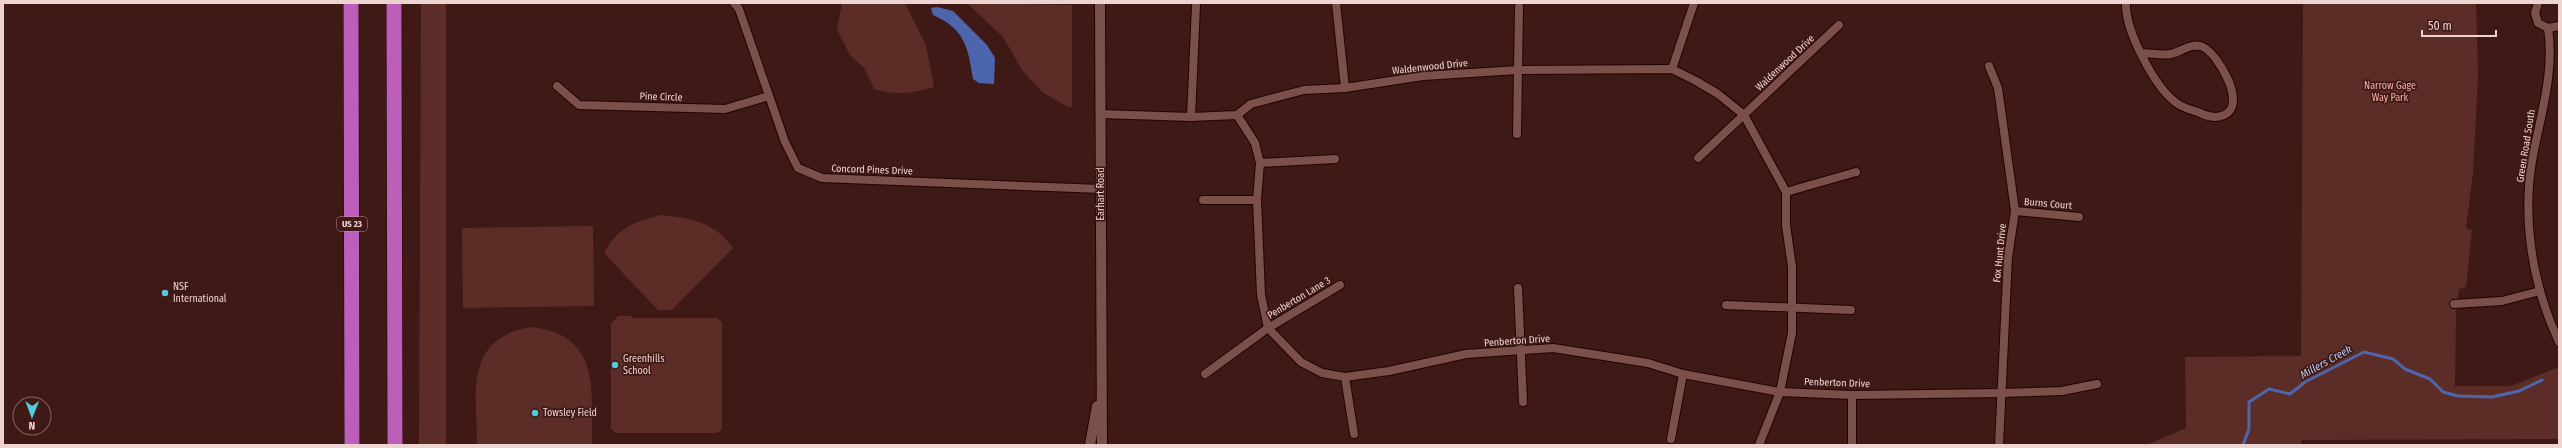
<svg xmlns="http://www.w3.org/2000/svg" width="2562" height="448" font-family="'Fira Sans Condensed',sans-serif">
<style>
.green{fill:#5c2d27}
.water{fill:#4d65ac}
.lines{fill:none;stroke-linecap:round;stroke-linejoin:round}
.stream{stroke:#4d65ac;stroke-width:3}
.minor-casing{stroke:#230302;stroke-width:10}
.tertiary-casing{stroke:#230302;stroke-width:12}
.motorway-casing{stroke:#230302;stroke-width:16}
.minor{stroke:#7b504a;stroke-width:8}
.tertiary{stroke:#7b504a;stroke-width:10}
.motorway{stroke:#bc5fba;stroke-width:15}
.poi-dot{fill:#53cbdc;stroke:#3e1915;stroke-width:1.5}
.labels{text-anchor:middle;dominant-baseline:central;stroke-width:3.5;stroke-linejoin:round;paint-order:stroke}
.shield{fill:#3e1915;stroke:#b99c98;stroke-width:1}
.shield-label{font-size:9px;font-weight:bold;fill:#eed4d0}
.street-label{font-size:10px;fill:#eed4d0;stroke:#3e1915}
.park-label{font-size:10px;fill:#f7ada3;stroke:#3e1915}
.poi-label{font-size:10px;fill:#eed4d0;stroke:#3e1915;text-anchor:start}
.water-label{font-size:11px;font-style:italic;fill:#b6c6ed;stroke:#3e1915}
</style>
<rect width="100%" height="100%" fill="#3e1915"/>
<g class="green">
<polygon points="421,3 446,3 446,445 419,445"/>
<path d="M842,3H905L926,45L934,87C913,93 896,96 874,89L865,69L850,55L837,30Z"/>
<polygon points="967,3 1072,5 1072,107 1068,107 1042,92 1022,70 1003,37"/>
<polygon points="2303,3 2476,3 2478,75 2473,173 2466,228 2472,230 2466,287 2459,289 2456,315 2455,386 2511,386 2559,367 2559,439 2301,440 2301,445 2146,445 2186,428 2185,357 2301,356"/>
<path d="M660,215C691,218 715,222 733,248L672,310H658L604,253C619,226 633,223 660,215Z"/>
<polygon points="593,226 594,306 463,308 462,228"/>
<polygon points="618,316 631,316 633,318 716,318 722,322 722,429 717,433 615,433 611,428 611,324"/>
<path d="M529,327C601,333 592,390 592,445H477C477,393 463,341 529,327Z"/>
</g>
<path class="water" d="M937,7L953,11L987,45L995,58L994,84L979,83L973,79C968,47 965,29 933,15L931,8Z"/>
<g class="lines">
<polyline class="stream" points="2243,445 2249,429 2249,402 2269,389 2290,394 2305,382 2364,352 2393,359 2405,369 2430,379 2443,392 2458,396 2492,397 2519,391 2542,380"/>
<defs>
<g id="minor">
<polyline points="734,3 739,9 785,142 798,168 822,178 1101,189"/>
<polyline points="1336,3 1345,88"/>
<path d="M2126,3C2125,30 2155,89 2178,104C2184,108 2191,110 2198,112C2205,116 2216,119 2224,115C2248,105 2218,54 2203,47C2193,42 2180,52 2171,54C2163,56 2150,53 2141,53"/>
<polyline points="2538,3 2535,13 2538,23 2548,28 2559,26"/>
<path d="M2548,28C2555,72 2540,117 2532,161C2522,221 2533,287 2559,342"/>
<polyline points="1989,66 1998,88 2015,211 2008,257 1999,445"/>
<polyline points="1672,69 1694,3"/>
<polyline points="557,86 579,105 725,109 769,96"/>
<polyline points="1101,114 1191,117 1237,115 1251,104 1304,90 1345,88 1423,76 1518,70 1672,69 1696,81 1718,94 1744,115 1786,192 1786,225 1792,267 1792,333 1780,392 1759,445"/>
<polyline points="1237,115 1255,143 1260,163 1257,200 1261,295 1268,328 1301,362 1322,373 1345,377 1389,371 1466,354 1553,348 1648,363 1683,374 1780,392 1852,395 2001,393 2062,391 2097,384"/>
<polyline points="1191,117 1196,6"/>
<polyline points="1517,134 1519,7"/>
<polyline points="1698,158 1839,25"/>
<polyline points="1260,163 1335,159"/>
<polyline points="1786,192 1856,172"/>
<polyline points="1203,200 1257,200"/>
<polyline points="2015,211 2079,217"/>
<polyline points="1518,288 1523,402"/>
<polyline points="2454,304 2502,301 2540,291"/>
<polyline points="1726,305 1851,310"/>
<polyline points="1205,374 1268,328 1340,285"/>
<polyline points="1345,377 1354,434"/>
<polyline points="1671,439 1683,374"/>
<polyline points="1852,445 1852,395"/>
</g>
<g id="tertiary">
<polyline points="1100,3 1102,445"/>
<polyline points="1090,445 1097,406"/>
</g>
<g id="motorway">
<polyline points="351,3 352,445"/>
<polyline points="394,3 395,445"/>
</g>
</defs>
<use href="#minor" class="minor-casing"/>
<use href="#tertiary" class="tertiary-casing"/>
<use href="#motorway" class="motorway-casing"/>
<use href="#minor" class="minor"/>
<use href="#tertiary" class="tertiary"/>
<use href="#motorway" class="motorway"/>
</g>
<g class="poi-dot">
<circle cx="165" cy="293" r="4"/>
<circle cx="615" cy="365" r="4"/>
<circle cx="535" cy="413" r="4"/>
</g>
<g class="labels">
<rect class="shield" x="337" y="217" width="30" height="14" rx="3"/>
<g class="shield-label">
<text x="352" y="224">US 23</text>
</g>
<g class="street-label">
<text transform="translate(1785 63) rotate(-43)">Waldenwood Drive</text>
<text transform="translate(1430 67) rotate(-6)">Waldenwood Drive</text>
<text transform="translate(661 97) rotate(2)">Pine Circle</text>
<text transform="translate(2526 146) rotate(-81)">Green Road South</text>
<text transform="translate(872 170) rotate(2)">Concord Pines Drive</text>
<text transform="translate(1101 194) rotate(-90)">Earhart Road</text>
<text transform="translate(2048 204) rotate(5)">Burns Court</text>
<text transform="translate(2000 253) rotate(-84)">Fox Hunt Drive</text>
<text transform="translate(1299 298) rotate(-31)">Penberton Lane 3</text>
<text transform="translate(1517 341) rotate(-4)">Penberton Drive</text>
<text transform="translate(1837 383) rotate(2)">Penberton Drive</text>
</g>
<g class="park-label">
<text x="2390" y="86">Narrow Gage<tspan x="2390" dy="12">Way Park</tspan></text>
</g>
<g class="poi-label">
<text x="173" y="287">NSF<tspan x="173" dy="12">International</tspan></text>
<text x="623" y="359">Greenhills<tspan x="623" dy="12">School</tspan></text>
<text x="543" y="413">Towsley Field</text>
</g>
<g class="water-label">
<text transform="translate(2326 362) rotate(-29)">Millers Creek</text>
</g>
</g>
<rect width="2562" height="448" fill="none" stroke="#eed4d0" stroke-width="8"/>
<g transform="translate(32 416) rotate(181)"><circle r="19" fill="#3e1915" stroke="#846460"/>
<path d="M0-3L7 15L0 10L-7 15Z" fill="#53cbdc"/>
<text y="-6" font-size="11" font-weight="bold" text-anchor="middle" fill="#eed4d0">N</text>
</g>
<path d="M2422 30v6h74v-6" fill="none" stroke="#eed4d0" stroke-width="2"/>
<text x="2428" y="30" font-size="12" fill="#eed4d0" stroke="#3e1915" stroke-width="3" paint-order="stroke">50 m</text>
</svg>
